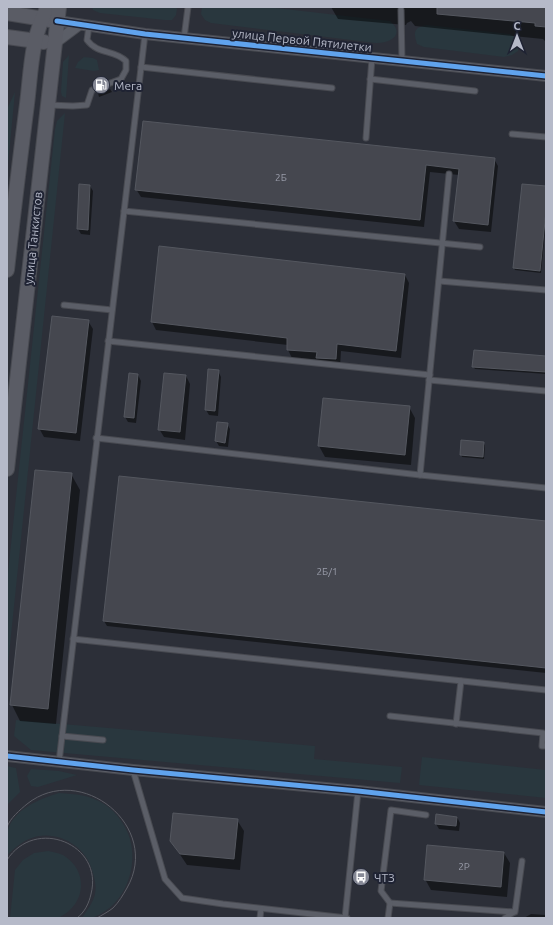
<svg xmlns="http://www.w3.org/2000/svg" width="553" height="925" font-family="Ubuntu,sans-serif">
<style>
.green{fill:#29373e}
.shadow{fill:#0007}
.building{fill:#45474f;stroke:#54575f}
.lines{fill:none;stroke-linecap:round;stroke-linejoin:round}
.lane-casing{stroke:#484a51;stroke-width:7}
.street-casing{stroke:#484a51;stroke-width:12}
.secondary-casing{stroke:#484a51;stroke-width:16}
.lane{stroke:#5b5e67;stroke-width:5}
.street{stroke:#5b5e67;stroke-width:10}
.secondary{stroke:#5a5c65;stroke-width:14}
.tram{stroke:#5a5c64;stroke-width:1}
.cycleway-casing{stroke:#1f2333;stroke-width:8}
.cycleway{stroke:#60a3ed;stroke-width:5}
.labels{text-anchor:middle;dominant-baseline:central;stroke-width:4;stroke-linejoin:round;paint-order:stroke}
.number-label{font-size:10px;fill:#9a9daa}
.street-label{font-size:12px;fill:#b6bac9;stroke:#1f2333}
.poi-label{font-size:12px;fill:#b6bac9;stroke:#1f2333;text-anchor:start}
</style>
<rect width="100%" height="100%" fill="#2c2f38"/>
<g class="green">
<polygon points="92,7 176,7 177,9 176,15 172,20 165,20 100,13 93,10"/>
<path d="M202,7H267L390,21C405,34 392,43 376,43L211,23L205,20L201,14Z"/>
<path d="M427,25L510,34L515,37L518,41V51L512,55L504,57L424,47L417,44C413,32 414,27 427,25Z"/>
<polygon points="69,55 66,98 62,96 61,92 63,62"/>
<polygon points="84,57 93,58 97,60 99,70 94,71 75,68 78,62"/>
<polygon points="15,92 8,164 7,109"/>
<polygon points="65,113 7,674 7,582 55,129 57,121"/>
<polygon points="16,720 315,746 314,759 402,767 400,783 31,750 14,736"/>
<polygon points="422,757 546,770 546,798 419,785"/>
<polygon points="7,766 16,768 20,792 7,805"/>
<polygon points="31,769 59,771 77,775 38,787 31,786 27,776"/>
<path d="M59,793C75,794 90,795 104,804C117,812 128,828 131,843C137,872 123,906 94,917C91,919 86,918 82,918C87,910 93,903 95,894C97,886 94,877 92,870C85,844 54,828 29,839C20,843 14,849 7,855C7,849 5,840 7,833C12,810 39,799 59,793Z"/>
<path d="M48,851C53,852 59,853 63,855C89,871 86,904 60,917C53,920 19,918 10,918L15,870L23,860L34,853Z"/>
</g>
<g class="shadow">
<polygon points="331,7 546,7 546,42 543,39 415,26 411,21 407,23 406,25 338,19"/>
<polygon points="106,78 108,82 96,87 94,82"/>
<polygon points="110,89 112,92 99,97 98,93"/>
<polygon points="494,159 498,166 491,232 459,229 454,221 459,175 430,172 424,227 141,197 136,189"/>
<polygon points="90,186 93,191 90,235 81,234 78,229"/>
<polygon points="546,187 546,222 541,273 515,270 514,268"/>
<polygon points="405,275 409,283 401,358 341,351 340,367 322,365 319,360 292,358 288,350 288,345 156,330 152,322"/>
<polygon points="88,321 93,329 80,441 44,437 39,428"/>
<polygon points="546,357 546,374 475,369 473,366"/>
<polygon points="218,371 221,377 218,416 209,415 206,410"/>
<polygon points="138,375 141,381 136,423 128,422 125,417"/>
<polygon points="186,376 190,384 185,440 164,437 159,429"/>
<polygon points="409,407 415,418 411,465 325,457 319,446"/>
<polygon points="227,424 230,429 228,447 219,446 216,441"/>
<polygon points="483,443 485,445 484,459 462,457 461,454"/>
<polygon points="36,471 71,474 80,490 56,724 20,721 12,705"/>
<polygon points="546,522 546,673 107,626 104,621"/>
<polygon points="457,817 460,823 459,831 439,829 436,824"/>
<polygon points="237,820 244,831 240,870 187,865 171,841"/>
<polygon points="504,853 510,863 507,897 431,890 425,879"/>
<polygon points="531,914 546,915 546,918 524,918"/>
</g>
<g class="building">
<polygon points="437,7 546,7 546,27 535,26 535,23 437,14"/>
<polygon points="143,121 495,158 488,225 453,221 459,169 426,165 420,220 135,190"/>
<polygon points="79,184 90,185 88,230 77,229"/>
<polygon points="522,184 546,186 546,211 540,271 513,268"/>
<polygon points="159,246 405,274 396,351 337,344 336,359 316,358 317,352 287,350 287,338 151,322"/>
<polygon points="52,316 89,320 76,433 38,429"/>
<polygon points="474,350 546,356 546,372 472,367"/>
<polygon points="208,369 219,370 215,411 205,410"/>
<polygon points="129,373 138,374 134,418 124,417"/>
<polygon points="164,373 186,375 180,432 158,430"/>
<polygon points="323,398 410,406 405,455 318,446"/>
<polygon points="217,422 228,423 225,443 215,441"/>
<polygon points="461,440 484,442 483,457 460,455"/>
<polygon points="35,470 72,473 48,709 10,705"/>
<polygon points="119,476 546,521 546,668 103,621"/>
<polygon points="173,813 238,819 234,859 180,854 170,841"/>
<polygon points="436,814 457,817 456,826 435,824"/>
<polygon points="427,845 504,852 501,887 424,880"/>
</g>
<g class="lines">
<defs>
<g id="lane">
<polyline points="401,10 402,61"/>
<polyline points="184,38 188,7"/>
<polyline points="141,67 332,88"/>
<polyline points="370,79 475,91"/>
<path d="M49,105L73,106L87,105L92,90L121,79L126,70V61C114,49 98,55 87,40L89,26"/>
<polyline points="512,134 546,137"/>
<polyline points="366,138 372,58"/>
<polyline points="124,211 480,247"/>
<polyline points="439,281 546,290"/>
<polyline points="64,305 112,310"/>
<polyline points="108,341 430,375"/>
<polyline points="429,380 546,391"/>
<polyline points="96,438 420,475 546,488"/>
<polyline points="420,475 449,174"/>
<polyline points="73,639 546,690"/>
<polyline points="390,716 543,733 542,746 546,746"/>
<polyline points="456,724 461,681"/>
<polyline points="62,736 103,740"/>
<polyline points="59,762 145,34"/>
<polyline points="133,770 165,879 182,898 223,904 347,918"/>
<polyline points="390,903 515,912 522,861"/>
<polyline points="260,918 261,909"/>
<polyline points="345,918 358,791"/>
<polyline points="388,918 390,903 381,891 391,810 426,815"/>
<polyline points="505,918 514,912"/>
</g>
<g id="street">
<polyline points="57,21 145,34 546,76"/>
<polyline points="55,43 79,25"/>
<polyline points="7,756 133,770 358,791 546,812"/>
</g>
<g id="secondary">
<polyline points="7,13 50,20"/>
<polyline points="7,37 44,42"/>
<path d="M7,270C13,215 20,159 27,104C31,72 31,36 48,7"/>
<polyline points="7,469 59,7"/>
</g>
</defs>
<use href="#lane" class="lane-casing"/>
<use href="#street" class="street-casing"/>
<use href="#secondary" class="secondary-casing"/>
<use href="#lane" class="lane"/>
<use href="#street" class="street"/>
<use href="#secondary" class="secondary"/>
<g class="tram">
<path d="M7,827C10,818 20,810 27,804C81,761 162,827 127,888C123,895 119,902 113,908C108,912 102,915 97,918"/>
<path d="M7,860C35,816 104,844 91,894C89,903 85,912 77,918"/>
</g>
<defs>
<g id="cycleway">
<polyline points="57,21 145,34 546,76"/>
<polyline points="7,756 133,770 358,791 546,812"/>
</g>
</defs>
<use href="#cycleway" class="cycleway-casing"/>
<use href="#cycleway" class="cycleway"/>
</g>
<defs>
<symbol id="fuel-disc" viewBox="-11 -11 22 22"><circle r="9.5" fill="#868996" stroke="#1f2333"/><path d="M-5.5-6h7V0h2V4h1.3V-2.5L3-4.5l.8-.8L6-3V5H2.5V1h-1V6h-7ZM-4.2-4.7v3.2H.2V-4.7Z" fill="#fff"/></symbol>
<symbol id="bus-disc" viewBox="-11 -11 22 22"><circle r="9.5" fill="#868996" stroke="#1f2333"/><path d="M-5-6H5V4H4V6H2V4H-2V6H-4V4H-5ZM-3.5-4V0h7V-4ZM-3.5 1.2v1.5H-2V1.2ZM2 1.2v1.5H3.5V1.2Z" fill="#fff"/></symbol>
</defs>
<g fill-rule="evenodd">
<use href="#fuel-disc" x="91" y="75" width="20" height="20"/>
<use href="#bus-disc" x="351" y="867" width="20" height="20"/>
</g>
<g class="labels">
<g class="number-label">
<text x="281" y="177">2Б</text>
<text x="327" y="571">2Б/1</text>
<text x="464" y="866">2Р</text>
</g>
<g class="street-label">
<text transform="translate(302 40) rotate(6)">улица Первой Пятилетки</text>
<text transform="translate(33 238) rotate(-84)">улица Танкистов</text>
</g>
<g class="poi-label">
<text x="114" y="85">Мега</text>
<text x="374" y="877">ЧТЗ</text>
</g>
</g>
<rect width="553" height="925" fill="none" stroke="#b6bac9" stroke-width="16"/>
<g transform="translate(517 36)" stroke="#1f2333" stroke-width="3" paint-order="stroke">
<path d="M0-3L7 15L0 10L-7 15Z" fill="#b6bac9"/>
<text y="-6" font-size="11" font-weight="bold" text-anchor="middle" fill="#b6bac9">С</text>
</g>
</svg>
